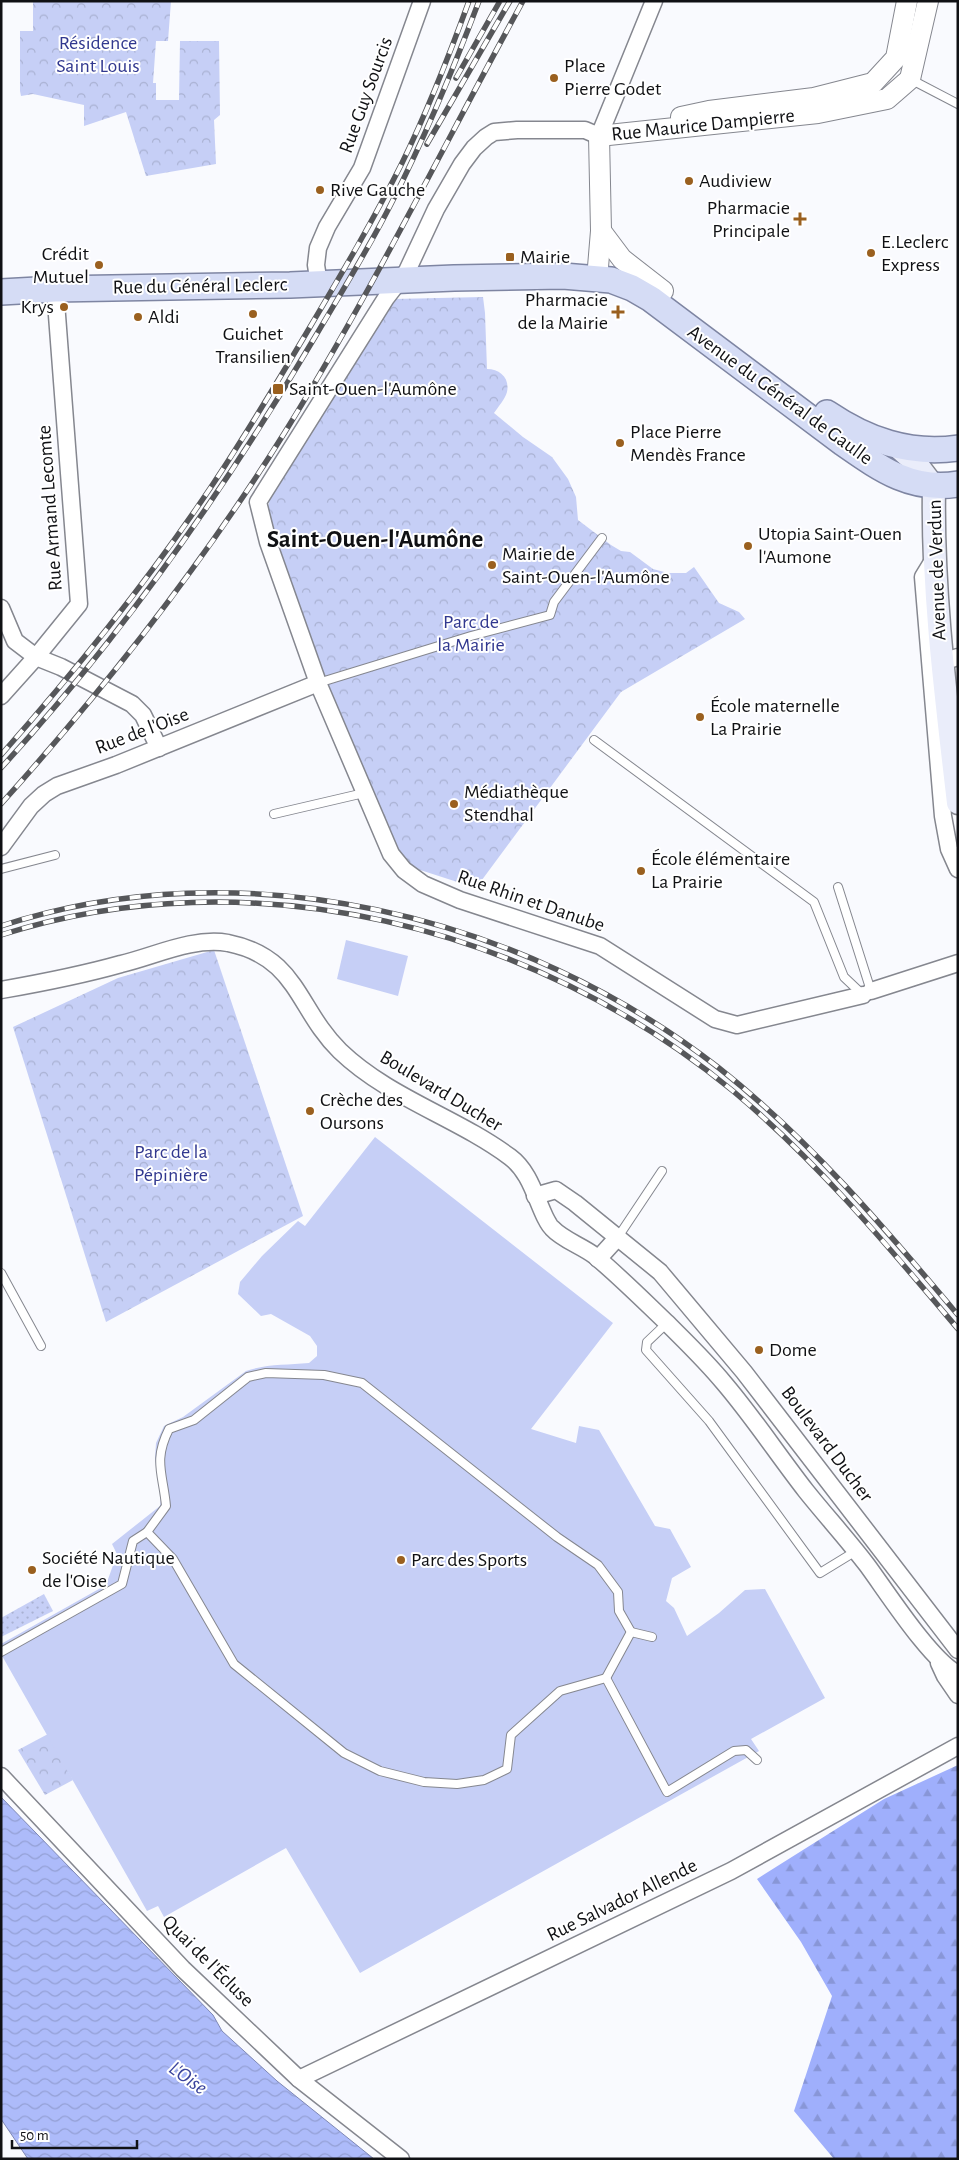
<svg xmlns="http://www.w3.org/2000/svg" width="959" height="2160" font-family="'Alegreya Sans',sans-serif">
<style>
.grass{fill:url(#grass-dots)}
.forest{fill:url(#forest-firs)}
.park{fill:url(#park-crowns)}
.garden{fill:#c6cff6}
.water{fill:url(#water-waves);stroke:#7e88b5}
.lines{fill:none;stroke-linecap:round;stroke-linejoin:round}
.service-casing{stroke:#85878f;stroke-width:10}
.minor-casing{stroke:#85878f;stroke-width:19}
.tertiary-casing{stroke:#85878f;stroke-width:22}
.secondary-casing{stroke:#85878f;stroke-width:25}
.primary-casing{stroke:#7e85a2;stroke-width:28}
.service{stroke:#fff;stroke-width:8}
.minor{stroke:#fff;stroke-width:16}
.tertiary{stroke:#fff;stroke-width:20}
.secondary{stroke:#eaedfa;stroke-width:22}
.primary{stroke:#d5dcf5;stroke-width:25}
.rail-casing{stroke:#56575a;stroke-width:5.5}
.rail{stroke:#fff;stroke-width:4;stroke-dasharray:11;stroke-linecap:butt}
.poi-dot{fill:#9a601f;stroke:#fff;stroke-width:2}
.labels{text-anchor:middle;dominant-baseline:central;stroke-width:4;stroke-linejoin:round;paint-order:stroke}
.park-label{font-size:20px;fill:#31388f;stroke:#fff}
.poi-label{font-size:20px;fill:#101114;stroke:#fff;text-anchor:start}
.street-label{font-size:20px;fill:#101114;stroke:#fff}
.water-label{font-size:21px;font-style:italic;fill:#3c459d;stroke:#fff}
.district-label{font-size:25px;font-weight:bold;fill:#101114;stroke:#fff}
</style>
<defs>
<pattern id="grass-dots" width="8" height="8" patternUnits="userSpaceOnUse" patternTransform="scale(1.25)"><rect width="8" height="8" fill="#c6cff6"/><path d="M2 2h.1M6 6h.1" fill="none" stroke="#a9b1d2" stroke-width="1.8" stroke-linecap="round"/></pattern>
<pattern id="forest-firs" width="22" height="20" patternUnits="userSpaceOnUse" patternTransform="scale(1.25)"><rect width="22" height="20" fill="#9faffc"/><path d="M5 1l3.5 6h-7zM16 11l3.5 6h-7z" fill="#8896d7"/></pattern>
<pattern id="park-crowns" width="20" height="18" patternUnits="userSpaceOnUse" patternTransform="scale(1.25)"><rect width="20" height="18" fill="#c6cff6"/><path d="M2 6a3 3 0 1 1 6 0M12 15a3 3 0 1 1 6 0" fill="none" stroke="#a9b1d2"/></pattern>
<pattern id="water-waves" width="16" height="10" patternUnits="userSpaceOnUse" patternTransform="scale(1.25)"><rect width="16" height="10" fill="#adbbfa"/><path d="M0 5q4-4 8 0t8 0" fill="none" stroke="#94a0d5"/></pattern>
</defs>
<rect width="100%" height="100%" fill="#f9fafe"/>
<polygon class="grass" points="44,1594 53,1611 1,1637 1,1618"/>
<polygon class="forest" points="958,1765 958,2159 834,2159 794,2111 832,1996 801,1942 757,1879 884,1799"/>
<g class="park">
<polygon points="33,1 171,1 168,41 156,41 153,83 156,83 156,100 179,100 180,41 219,41 220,115 214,120 216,164 146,176 126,112 84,126 84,105 33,94 21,96 20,91 20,31 33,31"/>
<path d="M483,297L485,313L487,369C500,369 510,378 507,392C505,399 498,407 494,413L523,437L552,457L568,479L576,497L578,520L611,545L621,551L630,552L653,569L668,573H686L694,567L719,603L739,612L745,619L621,692L476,888L417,869L409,865L399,853L324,683L266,513L272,493L393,299Z"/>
<polygon points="214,950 303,1216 106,1322 13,1027 118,978"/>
<polygon points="48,1734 73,1780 45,1795 18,1750"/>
</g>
<g class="garden">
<polygon points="346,940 408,956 398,996 337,979"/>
<path d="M375,1137L613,1323L531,1429L576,1443L579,1426L599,1430L655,1526L670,1529L691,1567L672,1578L666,1601L674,1608L687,1636L719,1613L745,1590L765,1589L825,1698L751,1739L759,1751L360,1973L286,1848L164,1917L158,1906L147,1911L1,1654V1644L106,1585L117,1554L112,1544L160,1506L161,1497L155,1458L156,1443L164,1426L183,1417L246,1371C266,1364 287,1365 309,1363L317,1356V1346L310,1336L271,1314L261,1316L238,1294L240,1282L262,1256L298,1221L305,1226Z"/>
</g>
<polygon class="water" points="1,1797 213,2015 222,2031 277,2081 374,2159 28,2159 1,2119"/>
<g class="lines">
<defs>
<g id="service">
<polyline points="910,79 958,104"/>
<polyline points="318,683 471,636 550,615 554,602 602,538"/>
<polyline points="594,740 814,902 844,977 863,995 871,991 838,887"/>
<polyline points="274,814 364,793"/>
<polyline points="1,869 55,855"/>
<polyline points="618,1237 662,1171"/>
<polyline points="1,1273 41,1346"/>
<polyline points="667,1323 647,1342 646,1350 709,1421 820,1573 856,1551"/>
<path d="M631,1632L619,1611L618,1592L598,1565L557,1537L362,1383L324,1375L266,1373L248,1377L194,1420L169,1429C153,1461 163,1473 166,1506L147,1532L173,1559L234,1664L344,1753L380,1771L424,1782L457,1784L484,1780L507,1769L511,1735L560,1691L606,1678L667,1792L734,1751L746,1750L757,1760"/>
<polyline points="1,1652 122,1584 133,1541 147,1532"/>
<polyline points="606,1678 631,1632 652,1637"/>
</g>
<g id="minor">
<polyline points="654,1 599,136 585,130 517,130 494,132 486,137 474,148 462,164 436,209 407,271 386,298 258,502 268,542 318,683 391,854 404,870 423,884 460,900 600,946 715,1019 737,1025 863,995"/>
<polyline points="319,284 316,265 318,248 327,227 362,168 422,1"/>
<polyline points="934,559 923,577 943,816 949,849 958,869"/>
<polyline points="1,608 15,641 36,657 61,667 132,704 143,715 159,748"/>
<polyline points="942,662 958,657"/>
<polyline points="1,696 36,657 79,604 55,289"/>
<polyline points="1,847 31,806 44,794 57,786 116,765 318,683"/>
<path d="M1,990C41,983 82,975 121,964C155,956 192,937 228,943C298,957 297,1009 340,1051C389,1098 456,1117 510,1157C529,1171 535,1196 545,1217C546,1219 550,1227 552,1228C563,1240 582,1246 595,1256C620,1277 643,1300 666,1322C686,1342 706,1361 724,1383C753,1417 778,1455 806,1491C826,1516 848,1540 867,1565C887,1592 931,1661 958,1674"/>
<polyline points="871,991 958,963"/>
<polyline points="535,1196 556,1190 575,1203 660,1272 744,1372 958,1650"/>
<polyline points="598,1259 618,1237"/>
<polyline points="939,1663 945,1676 958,1695"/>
<polyline points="1,1776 183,1969 299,2079 401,2159"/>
<polyline points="299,2079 731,1871 958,1746"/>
</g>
<g id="tertiary">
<polyline points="681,117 709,111 814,98 873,83 896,58 907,1"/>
<polyline points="599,136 818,113 887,99 910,79 928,1"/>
<polyline points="601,231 622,259 663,291"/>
<polyline points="597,279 601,231 599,136"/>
</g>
<g id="secondary">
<polyline points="897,446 915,462 934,487"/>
<path d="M934,487C932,593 946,698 958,803"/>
</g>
<g id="primary">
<path d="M1,292L55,289L290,285L454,278L563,276L611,280L632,288L651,299L843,443C879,468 911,492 958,484"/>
<path d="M827,413C867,440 909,455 958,448"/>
</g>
</defs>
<use href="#service" class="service-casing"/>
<use href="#minor" class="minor-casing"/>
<use href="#tertiary" class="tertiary-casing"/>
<use href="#secondary" class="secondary-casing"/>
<use href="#primary" class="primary-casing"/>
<use href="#service" class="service"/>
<use href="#minor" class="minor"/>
<use href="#tertiary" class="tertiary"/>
<use href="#secondary" class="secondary"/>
<use href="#primary" class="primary"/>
<defs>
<g id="rail">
<polyline points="456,78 500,1"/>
<polyline points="427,144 510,1"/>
<path d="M1,755C76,670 148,581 211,487C246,435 278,381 310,327C342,273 374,219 402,163C428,110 449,56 469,1"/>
<path d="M1,768C122,636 224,491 315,337C341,293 369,248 392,202C425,137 453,70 479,1"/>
<path d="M1,804C106,687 202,565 285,432C371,293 444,145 523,1"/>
<path d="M1,926C242,847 521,914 719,1068C810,1140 884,1227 958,1315"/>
<path d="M1,935C250,855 533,926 733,1091C817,1161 887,1245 958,1329"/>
</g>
</defs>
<use href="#rail" class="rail-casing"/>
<use href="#rail" class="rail"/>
</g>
<g class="poi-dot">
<circle cx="554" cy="78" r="5"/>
<circle cx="689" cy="181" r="5"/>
<circle cx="320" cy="190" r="5"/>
<path d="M797.5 211.5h5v5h5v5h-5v5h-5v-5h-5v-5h5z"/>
<circle cx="871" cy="253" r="5"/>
<rect x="505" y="252" width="10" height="10" rx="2.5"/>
<circle cx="99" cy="265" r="5"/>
<circle cx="64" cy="307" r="5"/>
<path d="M615.5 304.5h5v5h5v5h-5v5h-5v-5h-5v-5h5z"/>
<circle cx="253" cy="314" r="5"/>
<circle cx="138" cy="317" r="5"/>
<rect x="272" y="383" width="12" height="12" rx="2.5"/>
<circle cx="620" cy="443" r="5"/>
<circle cx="748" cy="546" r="5"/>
<circle cx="492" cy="565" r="5"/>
<circle cx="700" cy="717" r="5"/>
<circle cx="454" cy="804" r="5"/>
<circle cx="641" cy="871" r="5"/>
<circle cx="310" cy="1111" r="5"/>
<circle cx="759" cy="1350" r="5"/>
<circle cx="401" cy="1560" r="5"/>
<circle cx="32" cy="1570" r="5"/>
</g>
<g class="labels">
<g class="park-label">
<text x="98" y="43">Résidence<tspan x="98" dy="23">Saint Louis</tspan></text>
<text x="471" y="622">Parc de<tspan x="471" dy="23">la Mairie</tspan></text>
<text x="171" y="1152">Parc de la<tspan x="171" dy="23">Pépinière</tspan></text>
</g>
<g class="poi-label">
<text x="564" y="66">Place<tspan x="564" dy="23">Pierre Godet</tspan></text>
<text x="699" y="181">Audiview</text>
<text x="330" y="190">Rive Gauche</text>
<text x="790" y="208" text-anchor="end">Pharmacie<tspan x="790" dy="23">Principale</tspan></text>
<text x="881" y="242">E.Leclerc<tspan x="881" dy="23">Express</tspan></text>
<text x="89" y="254" text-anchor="end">Crédit<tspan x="89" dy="23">Mutuel</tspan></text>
<text x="520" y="257">Mairie</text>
<text x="608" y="300" text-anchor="end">Pharmacie<tspan x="608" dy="23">de la Mairie</tspan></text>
<text x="54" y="307" text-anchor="end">Krys</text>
<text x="148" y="317">Aldi</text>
<text x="253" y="334" text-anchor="middle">Guichet<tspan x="253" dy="23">Transilien</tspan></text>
<text x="289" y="389">Saint-Ouen-l'Aumône</text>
<text x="630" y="432">Place Pierre<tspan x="630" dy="23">Mendès France</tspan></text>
<text x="758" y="534">Utopia Saint-Ouen<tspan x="758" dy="23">l'Aumone</tspan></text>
<text x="502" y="554">Mairie de<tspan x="502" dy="23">Saint-Ouen-l'Aumône</tspan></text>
<text x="710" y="706">École maternelle<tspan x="710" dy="23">La Prairie</tspan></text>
<text x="464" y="792">Médiathèque<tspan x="464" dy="23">Stendhal</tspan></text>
<text x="651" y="859">École élémentaire<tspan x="651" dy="23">La Prairie</tspan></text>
<text x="320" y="1100">Crèche des<tspan x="320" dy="23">Oursons</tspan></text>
<text x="769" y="1350">Dome</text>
<text x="42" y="1558">Société Nautique<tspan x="42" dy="23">de l'Oise</tspan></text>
<text x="411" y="1560">Parc des Sports</text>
</g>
<g class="street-label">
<text transform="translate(366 95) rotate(-70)">Rue Guy Sourcis</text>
<text transform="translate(703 125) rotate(-6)">Rue Maurice Dampierre</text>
<text transform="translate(200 286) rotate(-1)">Rue du Général Leclerc</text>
<text transform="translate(780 395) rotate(36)">Avenue du Général de Gaulle</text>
<text transform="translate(50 508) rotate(-94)">Rue Armand Lecomte</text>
<text transform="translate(937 570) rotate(-92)">Avenue de Verdun</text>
<text transform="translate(142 731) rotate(-21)">Rue de l'Oise</text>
<text transform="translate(531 901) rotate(19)">Rue Rhin et Danube</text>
<text transform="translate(441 1091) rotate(31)">Boulevard Ducher</text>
<text transform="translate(827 1444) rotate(53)">Boulevard Ducher</text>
<text transform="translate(622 1900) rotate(-26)">Rue Salvador Allende</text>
<text transform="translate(208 1961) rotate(45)">Quai de l'Écluse</text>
</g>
<g class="water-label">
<text transform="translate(188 2078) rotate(36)">L'Oise</text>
</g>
<g class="district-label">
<text x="375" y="539">Saint-Ouen-l'Aumône</text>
</g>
</g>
<rect width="959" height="2160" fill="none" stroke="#101114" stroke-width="5"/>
<path d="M12 2140v8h125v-8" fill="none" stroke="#101114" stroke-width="2.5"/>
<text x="20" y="2140" font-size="15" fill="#101114" stroke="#ffffff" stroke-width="4" paint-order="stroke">50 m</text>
</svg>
